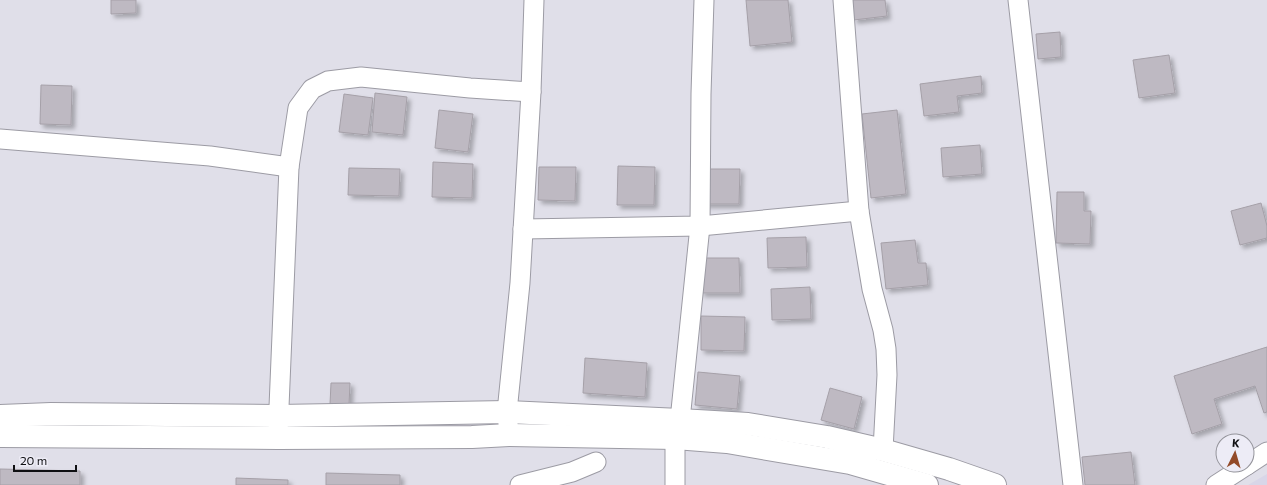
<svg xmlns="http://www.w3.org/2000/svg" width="1267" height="485" font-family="Commissioner,sans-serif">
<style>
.built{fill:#d8d6e8}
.building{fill:#beb9c2;stroke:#a5a0a8;filter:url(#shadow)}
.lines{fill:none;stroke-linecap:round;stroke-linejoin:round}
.minor-casing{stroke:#9c9ba4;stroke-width:21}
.secondary-casing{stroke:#9c9ba4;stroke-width:24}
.minor{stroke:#fff;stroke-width:19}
.secondary{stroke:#fff;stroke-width:22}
</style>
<defs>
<filter id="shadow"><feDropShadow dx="3.5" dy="3.5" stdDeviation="2" flood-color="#0004"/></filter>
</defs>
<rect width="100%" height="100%" fill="#e0dfe9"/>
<polygon class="built" points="1267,474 1267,485 1248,485"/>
<g class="building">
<polygon points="111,0 136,0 136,13 111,14"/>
<polygon points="746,0 788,0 792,42 750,46"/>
<polygon points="852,0 885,0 887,16 854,20"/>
<polygon points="1060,32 1061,57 1038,59 1036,34"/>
<polygon points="1169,55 1175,93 1139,98 1133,60"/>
<polygon points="981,76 982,93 957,96 959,112 924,116 920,84"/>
<polygon points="41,85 72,86 71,125 40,124"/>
<polygon points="375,93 407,97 403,135 372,132"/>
<polygon points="344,94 373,98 368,135 339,132"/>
<polygon points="439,110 473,114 468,152 435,148"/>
<polygon points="897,110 906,194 871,198 862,114"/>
<polygon points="980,145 982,174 943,177 941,148"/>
<polygon points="433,162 473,164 472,198 432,197"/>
<polygon points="618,166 655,167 654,205 617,205"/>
<polygon points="539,167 576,167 575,201 538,200"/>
<polygon points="349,168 400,169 399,196 348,195"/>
<polygon points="702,169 740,169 739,204 702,204"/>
<polygon points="1057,192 1084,192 1084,211 1091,211 1090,244 1056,243"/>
<polygon points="1261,203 1267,226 1267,238 1240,245 1231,211"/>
<polygon points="806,237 807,267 768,268 767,238"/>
<polygon points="915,240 918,263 926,263 928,285 886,289 881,243"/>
<polygon points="701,258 739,258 740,293 701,293"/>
<polygon points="810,287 811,319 772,320 771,289"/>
<polygon points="701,316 745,317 744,351 701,350"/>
<polygon points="1267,347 1267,412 1264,413 1255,386 1214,399 1222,424 1192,434 1174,376"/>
<polygon points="585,358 647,363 645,397 583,393"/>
<polygon points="698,372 740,376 737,409 695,405"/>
<polygon points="331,383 350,383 349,405 330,404"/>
<polygon points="830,388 862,397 854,429 821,420"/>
<polygon points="1131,452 1135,485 1085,485 1082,457"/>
<polygon points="0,469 80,471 80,485 0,485"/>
<polygon points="326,473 400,475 400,485 326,485"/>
<polygon points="236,478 288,480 288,485 236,485"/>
</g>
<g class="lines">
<defs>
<g id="minor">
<polyline points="843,0 859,211 872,289 883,330 886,349 887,375 883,450"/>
<polyline points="1018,0 1073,485"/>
<polyline points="0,139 210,156 289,167"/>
<polyline points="523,229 700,226 859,211"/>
<polyline points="278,431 289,167 298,108 312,89 328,81 361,77 470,88 531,92"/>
<polyline points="509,435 507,412 520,283 531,92 534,0"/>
<polyline points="1247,465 1267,452"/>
<polyline points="520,485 572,472 596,462"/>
<polyline points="675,485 675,438 680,420 700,226 701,94 704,0"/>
<polyline points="1216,485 1247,465"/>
</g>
<g id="secondary">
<polyline points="0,416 51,414 278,416 507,412 680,420 748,424 827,437 883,450 949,469 995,485"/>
<polyline points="0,436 278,438 472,437 509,435 675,438 727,442 850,463 927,485"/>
</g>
</defs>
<use href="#minor" class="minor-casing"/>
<use href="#secondary" class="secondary-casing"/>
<use href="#minor" class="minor"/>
<use href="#secondary" class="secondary"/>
</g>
<g transform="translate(1235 453) rotate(5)"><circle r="19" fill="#edecf6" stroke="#94949b"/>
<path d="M0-3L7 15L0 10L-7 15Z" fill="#924a28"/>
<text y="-6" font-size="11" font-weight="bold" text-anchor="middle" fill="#0f0f12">K</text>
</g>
<path d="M14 465v6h62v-6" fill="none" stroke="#0f0f12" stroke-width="2"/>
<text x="20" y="465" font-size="12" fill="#0f0f12" stroke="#edecf6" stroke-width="3" paint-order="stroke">20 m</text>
</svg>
